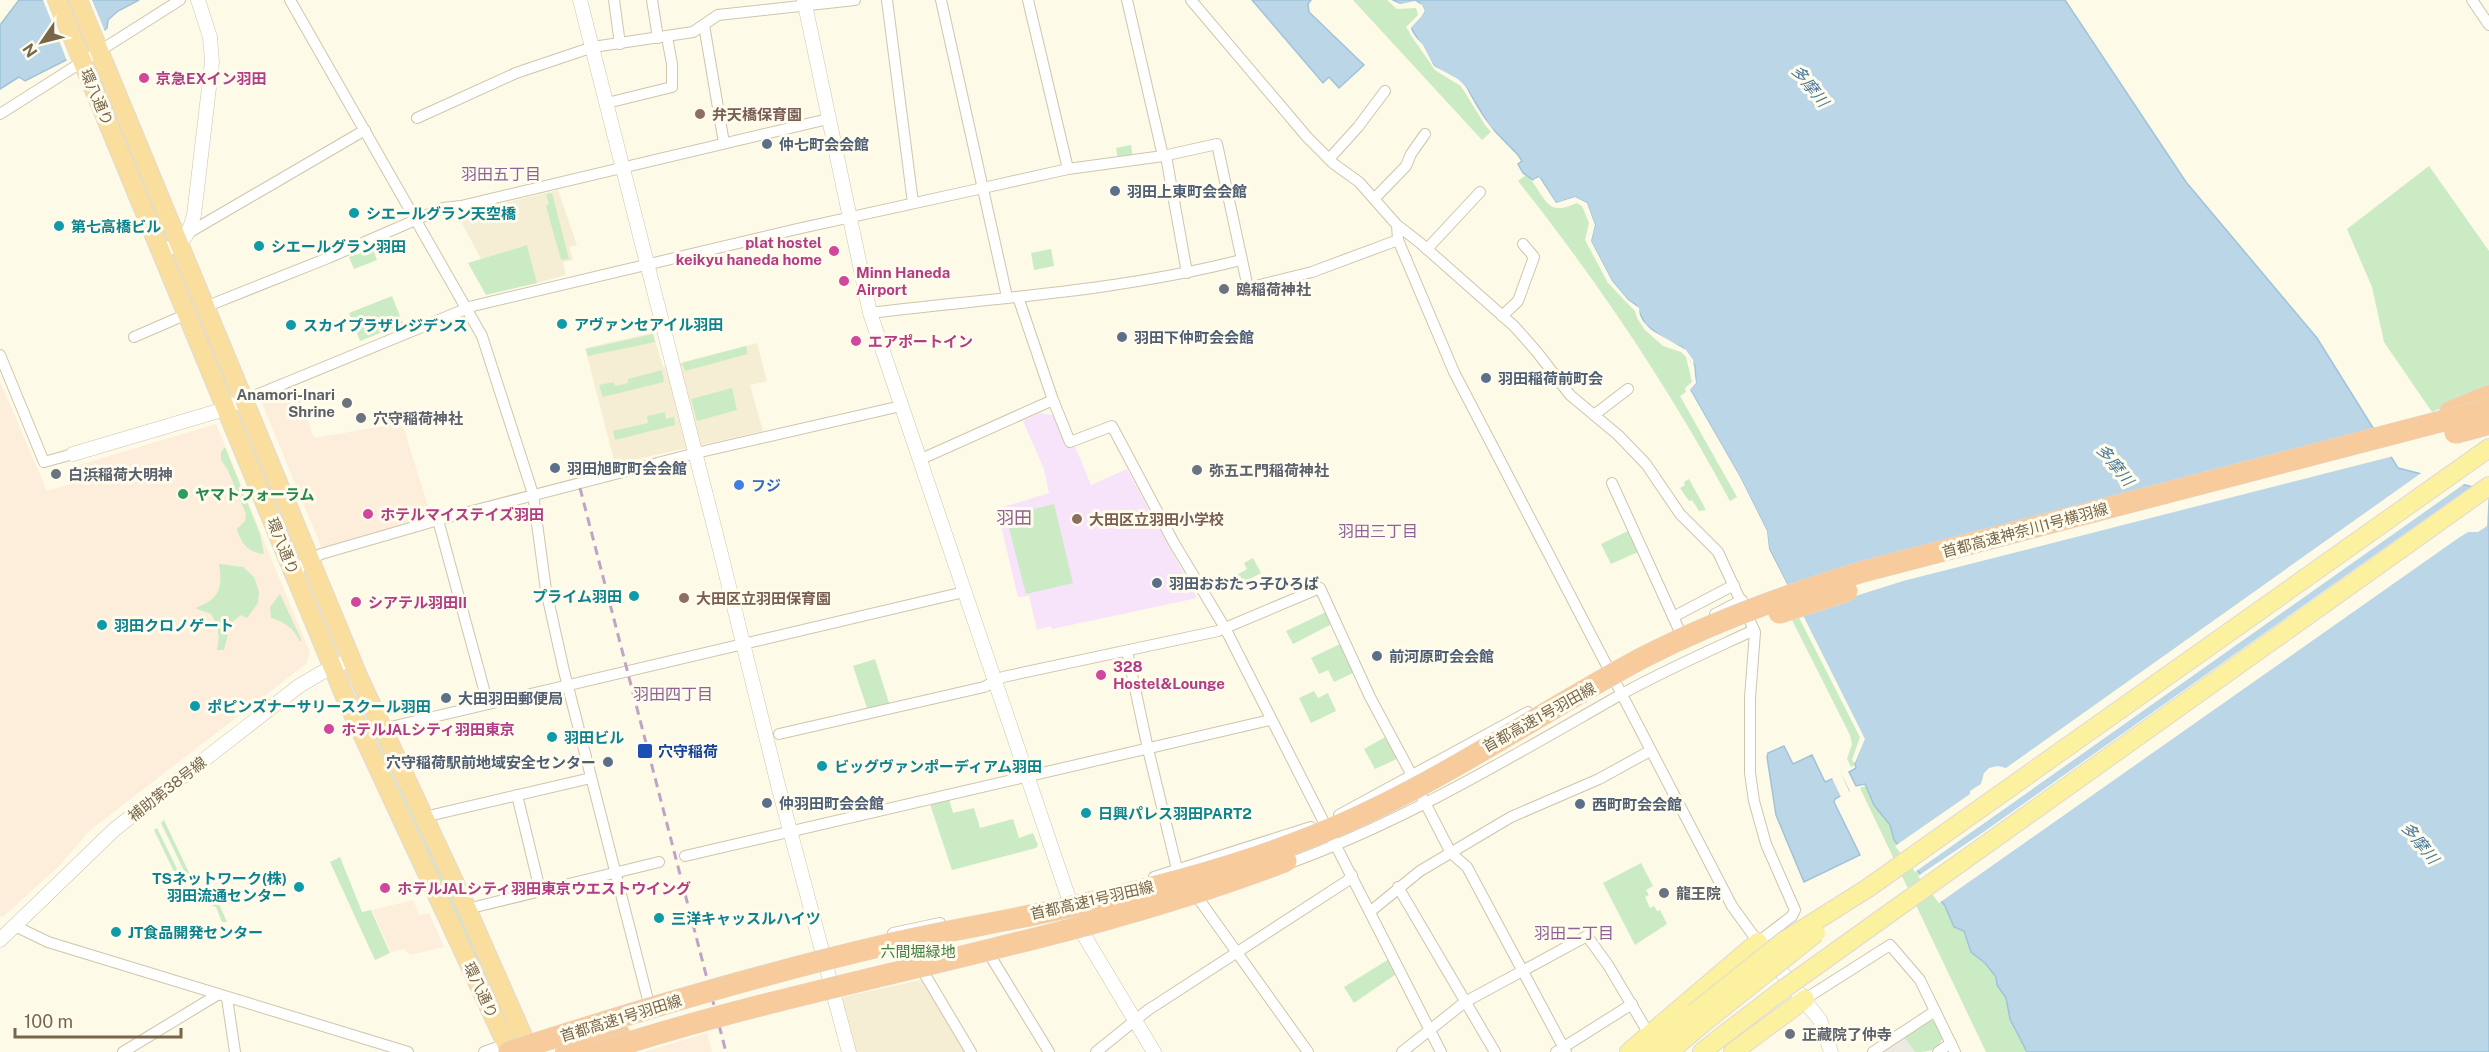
<svg xmlns="http://www.w3.org/2000/svg" width="2489" height="1052" font-family="'Public Sans','Noto Sans JP',sans-serif">
<style>
.residential{fill:#f5eed5}
.commercial{fill:#fdeedb}
.industrial{fill:#edeae1}
.education{fill:#f7e3fa}
.green{fill:#cbebc5}
.water{fill:#bbd6e7;stroke:#a0c3da;stroke-width:1.5}
.pier{fill:#fdfae7}
.lines{fill:none;stroke-linecap:round;stroke-linejoin:round}
.minor-casing{stroke:#cfc5ac;stroke-width:12}
.tertiary-casing{stroke:#cfc5ac;stroke-width:15}
.primary-casing{stroke:#dfdad4;stroke-width:20}
.trunk-casing{stroke:#dfdad4;stroke-width:20}
.motorway-casing{stroke:#dfdad4;stroke-width:22}
.minor{stroke:#fff;stroke-width:10}
.tertiary{stroke:#fff;stroke-width:14}
.primary{stroke:#fcf19f;stroke-width:18}
.trunk{stroke:#fade9e;stroke-width:18}
.motorway{stroke:#f8cb9d;stroke-width:21}
.rail{stroke:#c0a4c8;stroke-width:3;stroke-dasharray:9 6;stroke-linecap:butt}
.primary-bridge-casing{stroke:#dfdad4;stroke-width:20;stroke-linecap:butt}
.motorway-bridge-casing{stroke:#dfdad4;stroke-width:22;stroke-linecap:butt}
.primary-bridge{stroke:#fcf19f;stroke-width:18}
.motorway-bridge{stroke:#f8cb9d;stroke-width:21}
.hotel-dot{fill:#d1479c;stroke:#fffcee;stroke-width:2}
.education-dot{fill:#8d6e63;stroke:#fffcee;stroke-width:2}
.service-dot{fill:#5c6f8a;stroke:#fffcee;stroke-width:2}
.culture-dot{fill:#0f9aa8;stroke:#fffcee;stroke-width:2}
.worship-dot{fill:#6b7280;stroke:#fffcee;stroke-width:2}
.shop-dot{fill:#3f7fe0;stroke:#fffcee;stroke-width:2}
.leisure-dot{fill:#2e9e5b;stroke:#fffcee;stroke-width:2}
.transit-dot{fill:#1a4fb4;stroke:#fffcee;stroke-width:2}
.labels{text-anchor:middle;dominant-baseline:central;stroke-width:6;stroke-linejoin:round;paint-order:stroke}
.hotel-label{font-size:15px;font-weight:bold;fill:#b23c85;stroke:#fffcee;text-anchor:start}
.street-label{font-size:15px;fill:#78664a;stroke:#fffcee}
.education-label{font-size:15px;font-weight:bold;fill:#785e54;stroke:#fffcee;text-anchor:start}
.service-label{font-size:15px;font-weight:bold;fill:#4e5e75;stroke:#fffcee;text-anchor:start}
.culture-label{font-size:15px;font-weight:bold;fill:#0d838f;stroke:#fffcee;text-anchor:start}
.worship-label{font-size:15px;font-weight:bold;fill:#5b616d;stroke:#fffcee;text-anchor:start}
.shop-label{font-size:15px;font-weight:bold;fill:#366cbe;stroke:#fffcee;text-anchor:start}
.leisure-label{font-size:15px;font-weight:bold;fill:#27864d;stroke:#fffcee;text-anchor:start}
.transit-label{font-size:15px;font-weight:bold;fill:#164399;stroke:#fffcee;text-anchor:start}
.park-label{font-size:15px;fill:#447e42;stroke:#fffcee}
.water-label{font-size:16px;font-style:italic;fill:#49799a;stroke:#fffcee}
.neighbourhood-label{font-size:16px;fill:#8f6294;stroke:#fffcee}
.quarter-label{font-size:18px;fill:#8f6294;stroke:#fffcee}
</style>
<rect width="100%" height="100%" fill="#fdfae7"/>
<g class="residential">
<polygon points="558,190 577,245 569,247 573,260 563,262 566,275 537,283 527,245 481,259 457,214"/>
<polygon points="653,333 663,367 757,343 767,381 750,385 763,431 615,464 585,348"/>
<polygon points="925,979 968,1052 854,1052 841,1000 843,997"/>
</g>
<g class="commercial">
<polygon points="0,381 47,491 76,482 72,467 216,424 310,653 306,664 89,831 60,865 3,917 0,916"/>
<polygon points="294,382 314,438 402,423 432,519 322,549 259,396"/>
<polygon points="413,900 419,915 429,913 444,947 410,955 404,949 391,952 372,910"/>
<polygon points="707,1033 712,1052 643,1052"/>
</g>
<polygon class="industrial" points="1904,1037 1915,1052 1883,1052"/>
<polygon class="education" points="1040,413 1053,415 1066,447 1074,444 1091,485 1127,469 1197,598 1052,629 1051,626 1037,630 1029,596 1018,597 997,509 1049,493 1044,469 1023,421"/>
<g class="green">
<polygon points="1353,0 1387,0 1397,9 1416,8 1418,15 1406,27 1435,70 1461,86 1491,132 1482,140"/>
<polygon points="97,67 167,236 164,235 95,68"/>
<polygon points="1131,145 1133,158 1118,160 1116,148"/>
<polygon points="2429,166 2489,251 2489,389 2432,412 2384,342 2372,287 2347,229"/>
<path d="M1526,175C1537,183 1544,208 1558,208C1564,209 1571,205 1577,203L1582,206L1589,223L1585,240L1608,283L1635,311L1637,318L1645,330L1663,346L1681,352L1686,357L1692,382L1685,388L1686,392L1680,396L1737,497L1730,501C1669,387 1598,282 1518,181Z"/>
<polygon points="552,193 569,259 561,260 546,206 549,204 546,194"/>
<polygon points="527,245 537,283 486,295 468,263"/>
<polygon points="373,249 377,260 354,269 349,257"/>
<polygon points="1051,249 1054,266 1034,270 1031,253"/>
<polygon points="179,266 231,392 229,391"/>
<polygon points="392,296 403,324 360,341 349,313"/>
<polygon points="653,334 655,342 588,356 586,349"/>
<polygon points="746,346 748,354 685,371 682,363"/>
<polygon points="662,370 664,382 603,397 599,385 614,382 615,386 628,383 628,379"/>
<polygon points="732,388 737,410 697,421 691,399"/>
<polygon points="665,412 666,419 674,417 675,425 615,440 613,431 648,423 647,416"/>
<polygon points="244,424 298,554 298,555 244,425"/>
<path d="M225,447L260,534L264,554C248,553 241,543 237,529L245,521L246,514L227,468L221,460V452Z"/>
<polygon points="1689,479 1706,510 1699,511 1692,500 1689,501 1680,488 1685,485 1684,482"/>
<polygon points="1054,504 1073,583 1026,594 1006,516"/>
<polygon points="1628,531 1638,552 1611,564 1601,544"/>
<polygon points="1253,558 1261,573 1242,583 1237,575 1247,569 1244,563"/>
<path d="M219,564L243,567L254,577L259,592L258,603L247,618L241,615L231,623L224,650H217C220,635 219,627 211,614L195,608C219,600 223,588 219,564Z"/>
<path d="M280,594L302,641H300C293,628 285,622 271,618L270,607Z"/>
<polygon points="1792,604 1860,737 1852,760 1855,765 1851,767 1847,759 1852,744 1850,735 1786,608"/>
<polygon points="1326,612 1332,624 1293,644 1286,631"/>
<polygon points="1342,643 1355,672 1334,682 1328,670 1319,674 1311,658"/>
<polygon points="875,659 890,706 868,711 853,666"/>
<polygon points="355,688 481,960 478,961 353,689"/>
<polygon points="1314,691 1318,698 1328,693 1336,711 1311,723 1299,698"/>
<polygon points="1387,736 1399,758 1375,769 1364,749"/>
<polygon points="1865,786 1874,805 1890,825 1894,840 1945,906 1954,927 1964,931 1971,952 1985,963 1997,978 1997,985 2006,998 2010,1019 2027,1052 1986,1052 1860,788"/>
<polygon points="949,799 953,813 974,808 980,828 1013,819 1019,838 1033,833 1038,845 1036,848 952,870 930,804"/>
<polygon points="164,820 201,898 219,904 227,922 222,922 216,907 198,900 161,823"/>
<polygon points="157,828 182,879 175,900 170,899 178,880 154,830"/>
<polygon points="340,857 362,912 371,910 390,953 375,960 330,862"/>
<polygon points="1641,863 1653,886 1646,890 1649,895 1645,897 1650,908 1654,906 1657,911 1660,910 1667,924 1635,945 1603,883"/>
<polygon points="1389,959 1399,972 1354,1003 1344,987"/>
<path d="M1928,1020L1934,1021L1943,1037C1937,1051 1929,1052 1915,1052L1904,1037L1879,1052Z"/>
</g>
<g class="water">
<polygon points="19,0 139,0 118,11 108,20 107,28 66,60 25,81 19,77 0,89 0,25"/>
<polygon points="1252,0 1311,0 1308,4 1309,12 1364,65 1339,88 1329,77 1323,83"/>
<polygon points="1393,0 2065,0 2186,182 2317,338 2398,468 2489,491 2489,1052 2027,1052 2010,1019 2006,998 1997,985 1996,977 1985,963 1971,952 1964,931 1954,927 1945,906 1894,840 1890,825 1874,805 1865,784 1856,786 1849,772 1856,768 1855,763 1864,739 1769,548 1767,531 1740,477 1690,389 1696,383 1695,366 1682,347 1670,343 1645,324 1636,305 1628,300 1612,281 1591,241 1595,225 1587,203 1575,197 1556,203 1541,179 1538,177 1533,180 1523,173 1518,164 1522,161 1518,155 1489,125 1466,87 1434,66 1411,28 1425,11 1419,2 1400,4"/>
<polygon points="1784,746 1793,764 1812,755 1825,782 1841,775 1849,791 1835,799 1834,802 1860,855 1804,882 1776,815 1767,757 1768,753"/>
</g>
<g class="pier">
<polygon points="43,0 92,0 106,34 67,61"/>
<polygon points="1390,0 1400,4 1415,1 1422,5 1425,11 1421,17 1411,28 1412,33 1423,45 1434,66 1458,79 1466,87 1478,110 1494,131 1491,132 1485,125 1461,86 1435,70 1410,34 1408,27 1419,15 1421,10 1420,7 1415,4 1399,7"/>
<polygon points="1539,177 1556,203 1575,197 1587,203 1595,225 1591,241 1612,281 1628,300 1639,308 1640,318 1651,330 1686,350 1693,360 1696,383 1690,390 1740,477 1767,531 1769,549 1789,588 2377,428 2394,456 1903,581 1802,613 1865,739 1855,763 1853,760 1861,739 1766,550 1764,532 1737,478 1687,391 1693,382 1691,361 1680,350 1669,346 1648,332 1638,319 1636,310 1626,302 1610,283 1588,242 1587,237 1592,225 1585,204 1576,200 1560,206 1555,206 1549,200 1538,181 1535,183 1533,180"/>
<polygon points="2424,471 2467,482 1915,872 1895,846 1970,794 1970,791 1981,784 1984,773 1989,768 1998,766 2006,768"/>
<polygon points="2475,484 2489,488 2487,526 2478,532 2468,532 2457,539 1939,903 1918,876 1985,831"/>
<polygon points="1841,773 1850,793 1841,797 1832,778"/>
</g>
<g class="lines">
<defs>
<g id="minor">
<polyline points="290,0 482,336 533,494 546,590 564,671 648,1000"/>
<polyline points="614,0 620,44"/>
<polyline points="652,0 658,38"/>
<polyline points="887,0 913,203"/>
<polyline points="941,0 1007,297"/>
<polyline points="1028,0 1068,169"/>
<polyline points="1127,0 1163,156"/>
<polyline points="1191,0 1307,137 1334,164 1359,182 1397,225 1419,242 1514,326 1537,352 1570,395 1618,435 1646,464 1680,514 1718,552 1755,632 1750,698 1750,773 1754,801 1766,844 1795,910 1792,916 1758,942 1732,906 1454,372 1398,240 1397,225"/>
<polyline points="2472,0 2489,25"/>
<polyline points="704,25 724,143"/>
<polyline points="607,103 672,87 672,64 667,37"/>
<polyline points="0,114 180,0"/>
<polyline points="417,118 516,73 593,47 693,32 718,15 855,0"/>
<polyline points="1166,156 1187,273"/>
<polyline points="1329,159 1358,127 1385,91"/>
<polyline points="1375,198 1406,166 1411,154 1425,134"/>
<polyline points="190,232 365,130"/>
<polyline points="1427,249 1480,192"/>
<polyline points="1018,297 1053,400 1070,442 1112,426 1174,543 1225,628 1441,1052"/>
<polyline points="205,307 328,258 443,208 461,206 828,119"/>
<path d="M870,313C994,298 1119,291 1241,260"/>
<polyline points="1502,316 1518,301 1534,257 1523,244"/>
<polyline points="134,337 187,314"/>
<polyline points="0,355 44,462 73,454"/>
<polyline points="244,400 473,306 797,229 983,188 1068,169 1163,156 1217,144 1248,288 1312,272 1398,240"/>
<polyline points="1594,415 1628,389"/>
<polyline points="919,460 1053,400"/>
<polyline points="1612,483 1680,632"/>
<polyline points="438,520 488,704"/>
<polyline points="298,579 299,569 303,564 321,554 438,520 696,453 901,406"/>
<polyline points="1715,614 1742,600"/>
<polyline points="1673,617 1734,585"/>
<polyline points="1127,651 1148,749 1177,869 1181,873"/>
<polyline points="382,729 964,592"/>
<polyline points="779,734 984,687 1003,677 1218,631 1320,588 1370,697 1415,781"/>
<polyline points="517,795 540,890"/>
<polyline points="1422,797 1451,853 1467,867 1566,1052"/>
<polyline points="1339,815 1528,712"/>
<polyline points="424,817 591,778"/>
<polyline points="685,856 1270,720"/>
<path d="M1284,865C1402,823 1511,757 1620,695C1663,671 1709,651 1754,630"/>
<polyline points="1154,877 1311,827"/>
<polyline points="1398,887 1495,1052"/>
<polyline points="1193,891 1308,1052"/>
<polyline points="467,909 659,862"/>
<polyline points="1371,911 1420,871 1511,817 1599,779 1650,751"/>
<polyline points="15,926 48,942 408,1052"/>
<polyline points="893,933 940,923"/>
<polyline points="991,957 1049,1052"/>
<polyline points="924,973 971,1052"/>
<polyline points="227,998 235,1052"/>
<polyline points="1805,999 1890,945 1920,980 1955,1052"/>
<polyline points="123,1052 217,995"/>
<polyline points="484,1052 509,1043"/>
<polyline points="1096,1052 1148,1010 1347,881 1352,875"/>
<polyline points="1402,1052 1465,1002 1587,936 1608,965 1649,1034"/>
<polyline points="1556,1052 1632,1004"/>
<polyline points="1873,1052 1935,1011"/>
<polyline points="1938,1052 1951,1043"/>
</g>
<g id="tertiary">
<polyline points="580,0 720,550 779,789 849,1052"/>
<polyline points="804,0 870,313 1069,899 1082,932 1154,1052"/>
<path d="M162,251C183,243 188,238 194,215L212,62L210,37L198,0"/>
<polyline points="73,454 215,412 234,404"/>
<polyline points="0,940 115,829 299,686 321,673 351,659"/>
<polyline points="1771,959 1820,1020 1831,1052"/>
</g>
<g id="primary">
<polyline points="1868,888 2489,448"/>
<polyline points="1887,915 2489,486"/>
<polyline points="1629,1052 1758,942"/>
<polyline points="1651,1052 1694,1013"/>
<polyline points="1669,1052 1702,1024"/>
<polyline points="1702,1052 1717,1040"/>
<polyline points="1733,1052 1805,999"/>
</g>
<g id="trunk">
<polyline points="57,0 345,697 510,1052"/>
<polyline points="78,0 359,678 467,909 530,1052"/>
</g>
<g id="motorway">
<polyline points="2450,412 2489,396"/>
<polyline points="566,1052 620,1035"/>
</g>
</defs>
<use href="#minor" class="minor-casing"/>
<use href="#tertiary" class="tertiary-casing"/>
<use href="#primary" class="primary-casing"/>
<use href="#trunk" class="trunk-casing"/>
<use href="#motorway" class="motorway-casing"/>
<use href="#minor" class="minor"/>
<use href="#tertiary" class="tertiary"/>
<use href="#primary" class="primary"/>
<use href="#trunk" class="trunk"/>
<use href="#motorway" class="motorway"/>
<polyline class="rail" points="580,488 726,1052"/>
<defs>
<g id="primary-bridge">
<polyline points="1694,1013 1784,941 1868,888"/>
<polyline points="1702,1024 1816,933"/>
<polyline points="1717,1040 1785,988 1887,915"/>
</g>
<g id="motorway-bridge">
<polyline points="2455,433 2489,424"/>
<polyline points="1779,613 1847,591"/>
<path d="M509,1052C636,1011 764,973 894,943C941,932 989,924 1037,914C1131,894 1227,871 1316,835C1431,789 1534,716 1642,658C1714,621 1788,594 1865,571L2489,409"/>
<path d="M599,1052C825,978 1063,947 1286,861"/>
</g>
</defs>
<use href="#primary-bridge" class="primary-bridge-casing"/>
<use href="#motorway-bridge" class="motorway-bridge-casing"/>
<use href="#primary-bridge" class="primary-bridge"/>
<use href="#motorway-bridge" class="motorway-bridge"/>
</g>
<g class="hotel-dot">
<circle cx="144" cy="78" r="6"/>
<circle cx="834" cy="251" r="6"/>
<circle cx="844" cy="281" r="6"/>
<circle cx="856" cy="341" r="6"/>
<circle cx="368" cy="514" r="6"/>
<circle cx="356" cy="602" r="6"/>
<circle cx="1101" cy="675" r="6"/>
<circle cx="329" cy="729" r="6"/>
<circle cx="385" cy="888" r="6"/>
</g>
<g class="education-dot">
<circle cx="700" cy="114" r="6"/>
<circle cx="1077" cy="519" r="6"/>
<circle cx="684" cy="598" r="6"/>
</g>
<g class="service-dot">
<circle cx="767" cy="144" r="6"/>
<circle cx="1115" cy="191" r="6"/>
<circle cx="1122" cy="337" r="6"/>
<circle cx="1486" cy="378" r="6"/>
<circle cx="555" cy="468" r="6"/>
<circle cx="1157" cy="583" r="6"/>
<circle cx="1377" cy="656" r="6"/>
<circle cx="446" cy="698" r="6"/>
<circle cx="608" cy="762" r="6"/>
<circle cx="767" cy="803" r="6"/>
<circle cx="1580" cy="804" r="6"/>
</g>
<g class="culture-dot">
<circle cx="354" cy="213" r="6"/>
<circle cx="59" cy="226" r="6"/>
<circle cx="259" cy="246" r="6"/>
<circle cx="562" cy="324" r="6"/>
<circle cx="291" cy="325" r="6"/>
<circle cx="634" cy="596" r="6"/>
<circle cx="102" cy="625" r="6"/>
<circle cx="195" cy="706" r="6"/>
<circle cx="552" cy="737" r="6"/>
<circle cx="822" cy="766" r="6"/>
<circle cx="1086" cy="813" r="6"/>
<circle cx="299" cy="887" r="6"/>
<circle cx="659" cy="918" r="6"/>
<circle cx="116" cy="932" r="6"/>
</g>
<g class="worship-dot">
<circle cx="1224" cy="289" r="6"/>
<circle cx="347" cy="403" r="6"/>
<circle cx="361" cy="418" r="6"/>
<circle cx="1197" cy="470" r="6"/>
<circle cx="56" cy="474" r="6"/>
<circle cx="1664" cy="893" r="6"/>
<circle cx="1790" cy="1034" r="6"/>
</g>
<circle class="shop-dot" cx="739" cy="485" r="6"/>
<circle class="leisure-dot" cx="183" cy="494" r="6"/>
<rect class="transit-dot" x="637" y="743" width="16" height="16" rx="3"/>
<g class="labels">
<g class="hotel-label">
<text x="156" y="78">京急EXイン羽田</text>
<text x="822" y="242" text-anchor="end">plat hostel<tspan x="822" dy="17">keikyu haneda home</tspan></text>
<text x="856" y="272">Minn Haneda<tspan x="856" dy="17">Airport</tspan></text>
<text x="868" y="341">エアポートイン</text>
<text x="380" y="514">ホテルマイステイズ羽田</text>
<text x="368" y="602">シアテル羽田II</text>
<text x="1113" y="666">328<tspan x="1113" dy="17">Hostel&amp;Lounge</tspan></text>
<text x="341" y="729">ホテルJALシティ羽田東京</text>
<text x="397" y="888">ホテルJALシティ羽田東京ウエストウイング</text>
</g>
<g class="street-label">
<text transform="translate(97 97) rotate(67)">環八通り</text>
<text transform="translate(2025 530) rotate(-15)">首都高速神奈川1号横羽線</text>
<text transform="translate(283 546) rotate(68)">環八通り</text>
<text transform="translate(1539 717) rotate(-29)">首都高速1号羽田線</text>
<text transform="translate(167 789) rotate(-38)">補助第38号線</text>
<text transform="translate(1092 900) rotate(-13)">首都高速1号羽田線</text>
<text transform="translate(481 990) rotate(65)">環八通り</text>
<text transform="translate(621 1018) rotate(-17)">首都高速1号羽田線</text>
</g>
<g class="education-label">
<text x="712" y="114">弁天橋保育園</text>
<text x="1089" y="519">大田区立羽田小学校</text>
<text x="696" y="598">大田区立羽田保育園</text>
</g>
<g class="service-label">
<text x="779" y="144">仲七町会会館</text>
<text x="1127" y="191">羽田上東町会会館</text>
<text x="1134" y="337">羽田下仲町会会館</text>
<text x="1498" y="378">羽田稲荷前町会</text>
<text x="567" y="468">羽田旭町町会会館</text>
<text x="1169" y="583">羽田おおたっ子ひろば</text>
<text x="1389" y="656">前河原町会会館</text>
<text x="458" y="698">大田羽田郵便局</text>
<text x="596" y="762" text-anchor="end">穴守稲荷駅前地域安全センター</text>
<text x="779" y="803">仲羽田町会会館</text>
<text x="1592" y="804">西町町会会館</text>
</g>
<g class="culture-label">
<text x="366" y="213">シエールグラン天空橋</text>
<text x="71" y="226">第七高橋ビル</text>
<text x="271" y="246">シエールグラン羽田</text>
<text x="574" y="324">アヴァンセアイル羽田</text>
<text x="303" y="325">スカイプラザレジデンス</text>
<text x="622" y="596" text-anchor="end">プライム羽田</text>
<text x="114" y="625">羽田クロノゲート</text>
<text x="207" y="706">ポピンズナーサリースクール羽田</text>
<text x="564" y="737">羽田ビル</text>
<text x="834" y="766">ビッグヴァンポーディアム羽田</text>
<text x="1098" y="813">日興パレス羽田PART2</text>
<text x="287" y="878" text-anchor="end">TSネットワーク(株)<tspan x="287" dy="17">羽田流通センター</tspan></text>
<text x="671" y="918">三洋キャッスルハイツ</text>
<text x="128" y="932">JT食品開発センター</text>
</g>
<g class="worship-label">
<text x="1236" y="289">鴎稲荷神社</text>
<text x="335" y="394" text-anchor="end">Anamori-Inari<tspan x="335" dy="17">Shrine</tspan></text>
<text x="373" y="418">穴守稲荷神社</text>
<text x="1209" y="470">弥五エ門稲荷神社</text>
<text x="68" y="474">白浜稲荷大明神</text>
<text x="1676" y="893">龍王院</text>
<text x="1802" y="1034">正藏院了仲寺</text>
</g>
<g class="shop-label">
<text x="751" y="485">フジ</text>
</g>
<g class="leisure-label">
<text x="195" y="494">ヤマトフォーラム</text>
</g>
<g class="transit-label">
<text x="658" y="751">穴守稲荷</text>
</g>
<g class="park-label">
<text x="918" y="951">六間堀緑地</text>
</g>
<g class="water-label">
<text transform="translate(1810 86) rotate(51)">多摩川</text>
<text transform="translate(2115 465) rotate(51)">多摩川</text>
<text transform="translate(2420 843) rotate(51)">多摩川</text>
</g>
<g class="neighbourhood-label">
<text x="501" y="174">羽田五丁目</text>
<text x="1378" y="531">羽田三丁目</text>
<text x="673" y="694">羽田四丁目</text>
<text x="1574" y="933">羽田二丁目</text>
</g>
<g class="quarter-label">
<text x="1014" y="517">羽田</text>
</g>
</g>
<g transform="translate(42 42) rotate(235)" stroke="#fffcee" stroke-width="4.5" paint-order="stroke">
<path d="M0-4.5L10 22L0 15L-10 22Z" fill="#78664a"/>
<text y="-9" font-size="16" font-weight="bold" text-anchor="middle" fill="#78664a">N</text>
</g>
<path d="M15 1028v9h166v-9" fill="none" stroke="#78664a" stroke-width="3"/>
<text x="24" y="1028" font-size="18" fill="#78664a" stroke="#fffcee" stroke-width="4.5" paint-order="stroke">100 m</text>
</svg>
